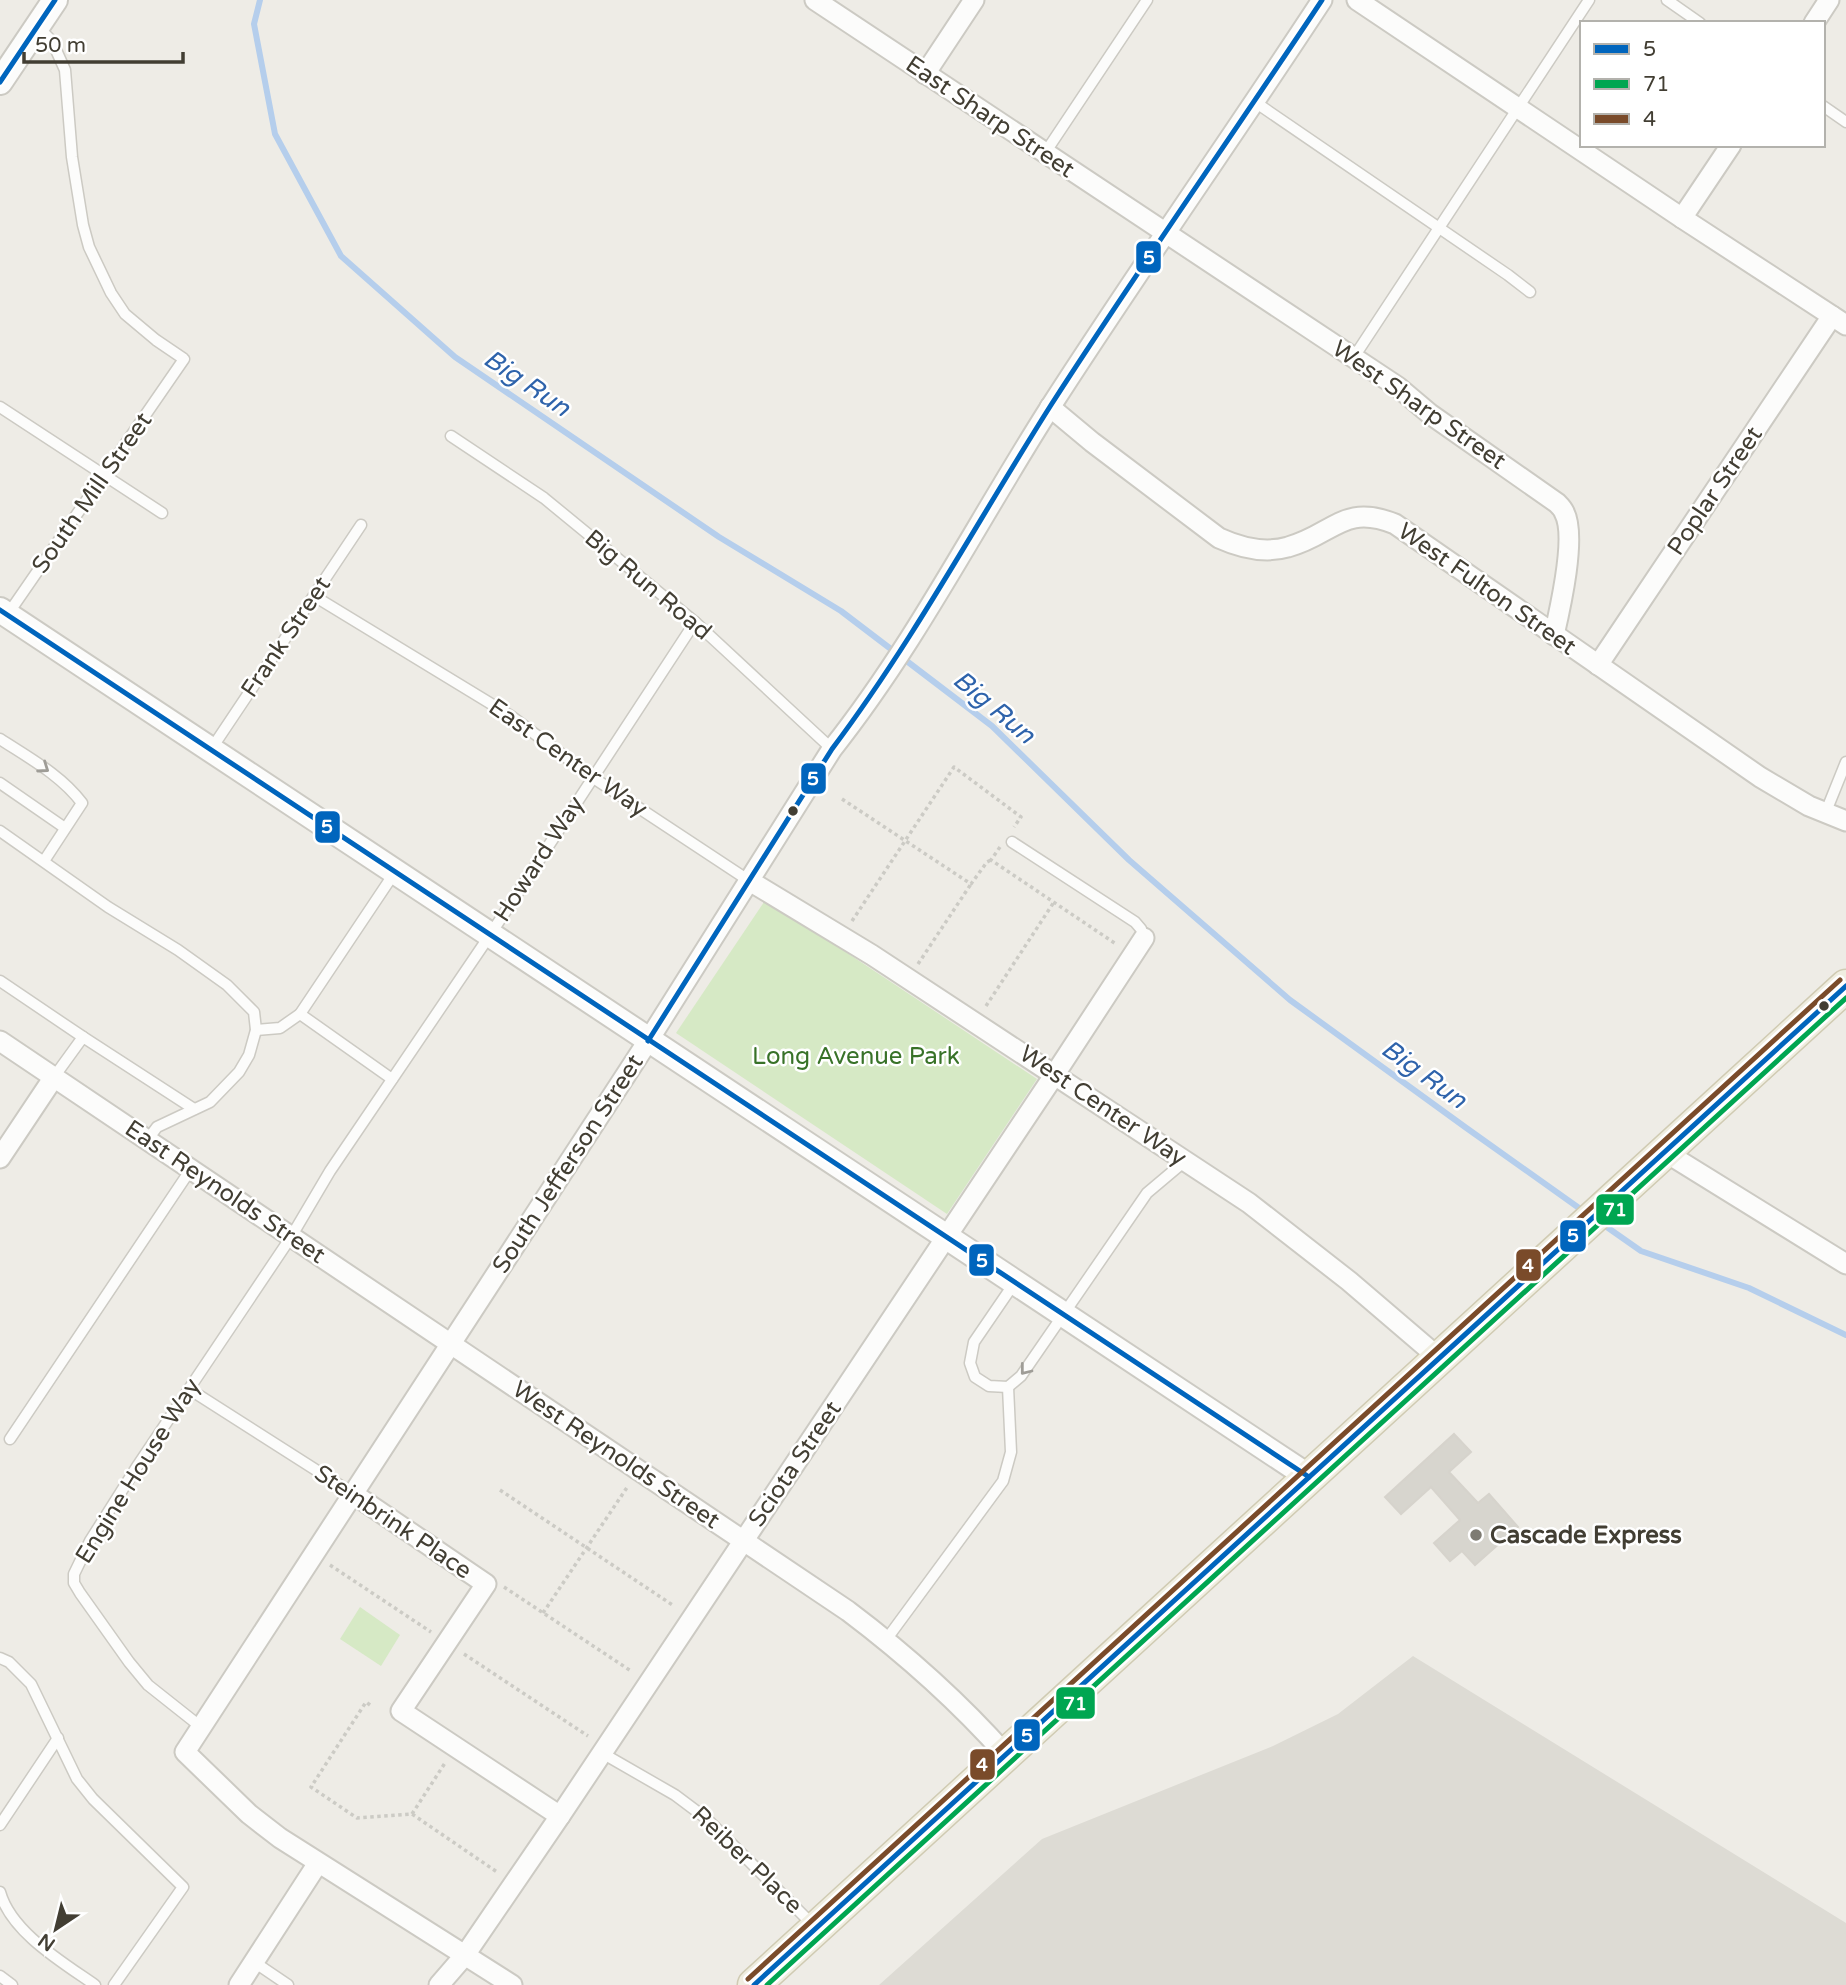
<svg xmlns="http://www.w3.org/2000/svg" width="1846" height="1985" font-family="'Varela Round',sans-serif">
<style>
.industrial{fill:#dddbd4}
.green{fill:#d6e9c5}
.lines{fill:none;stroke-linecap:round;stroke-linejoin:round}
.stream{stroke:#b5ceec;stroke-width:6}
.building{fill:#d7d5ce;stroke:#d6d3cc;stroke-width:2}
.service-casing{stroke:#cccac3;stroke-width:13}
.minor-casing{stroke:#cccac3;stroke-width:23}
.tertiary-casing{stroke:#cccac3;stroke-width:28}
.primary-casing{stroke:#d0cbb3;stroke-width:35}
.path{stroke:#cccbc5;stroke-width:3.5;stroke-dasharray:3.5 3.5;stroke-linecap:butt}
.service{stroke:#fcfcfb;stroke-width:10}
.minor{stroke:#fcfcfb;stroke-width:19}
.tertiary{stroke:#fcfcfb;stroke-width:24}
.primary{stroke:#f0eee1;stroke-width:32}
.bus-1-casing{stroke:#fff;stroke-width:10}
.bus-2-casing{stroke:#fff;stroke-width:10}
.bus-3-casing{stroke:#fff;stroke-width:10}
.bus-1{stroke:#0065bd;stroke-width:5}
.bus-2{stroke:#00a651;stroke-width:5}
.bus-3{stroke:#7a4b2a;stroke-width:5}
.oneway{stroke:#9f9d97}
.bus-dot{fill:#423e33;stroke:#fff;stroke-width:2.5}
.poi-dot{fill:#7e7b72;stroke:#fff;stroke-width:2.5}
.labels{text-anchor:middle;dominant-baseline:central;stroke-width:5;stroke-linejoin:round;paint-order:stroke}
.street-label{font-size:24px;fill:#423e33;stroke:#fff}
.park-label{font-size:24px;fill:#387228;stroke:#fff}
.poi-label{font-size:24px;font-weight:bold;fill:#423e33;stroke:#fff;text-anchor:start}
.water-label{font-size:26px;font-style:italic;fill:#2e63ab;stroke:#fff}
.line-badge{stroke:#fff;stroke-width:2.5}
.badge-label{font-size:19px;text-anchor:middle;font-weight:bold;fill:#fff}
</style>
<rect width="100%" height="100%" fill="#eeece6"/>
<polygon class="industrial" points="1413,1656 1846,1923 1846,1985 879,1985 1042,1839 1273,1746 1338,1714"/>
<g class="green">
<polygon points="766,899 1037,1079 947,1214 676,1033"/>
<polygon points="360,1607 400,1635 381,1666 340,1639"/>
</g>
<g class="lines">
<g class="stream">
<polyline points="260,0 254,24 275,134 341,256 455,357 719,537 841,611 992,726 1129,860 1290,1000 1465,1127 1586,1213"/>
<polyline points="1601,1223 1641,1251 1749,1288 1846,1335"/>
</g>
</g>
<polygon class="building" points="1454,1434 1471,1452 1449,1472 1478,1503 1489,1494 1518,1527 1475,1565 1462,1551 1450,1561 1434,1543 1460,1520 1431,1487 1401,1514 1385,1497"/>
<g class="lines">
<defs>
<g id="service">
<polyline points="1667,0 1700,23"/>
<polyline points="1255,102 1508,275 1530,292"/>
<polyline points="1823,106 1846,122"/>
<polyline points="1045,153 1147,0"/>
<polyline points="1354,357 1589,0"/>
<polyline points="0,407 162,513"/>
<polyline points="451,436 544,498 695,622 832,749"/>
<polyline points="314,596 511,716 592,777 748,880"/>
<polyline points="8,614 184,359 156,340 125,314 111,293 89,247 83,225 72,157 65,70 52,41 38,27"/>
<path d="M0,739C29,758 61,775 82,803L44,861"/>
<polyline points="212,748 361,525"/>
<polyline points="0,783 65,828"/>
<polyline points="1825,814 1846,762"/>
<polyline points="0,831 108,907 178,950 227,985 254,1012 256,1030 249,1055 239,1072 210,1102 157,1127 148,1139"/>
<polyline points="1012,842 1135,922 1141,929 1144,938"/>
<polyline points="0,981 83,1037"/>
<polyline points="300,1014 392,1079"/>
<polyline points="256,1030 280,1028 300,1014 395,872"/>
<polyline points="54,1077 83,1037 194,1109"/>
<polyline points="1015,1282 974,1342 970,1363 975,1377 989,1386 1008,1387 1021,1376 1147,1193 1185,1161"/>
<polyline points="189,1389 352,1493"/>
<polyline points="10,1439 191,1169"/>
<polyline points="886,1640 1003,1481 1011,1452 1008,1387"/>
<polyline points="0,1658 9,1662 31,1684 77,1779 93,1799 183,1887 114,1985"/>
<polyline points="201,1727 148,1685 129,1662 80,1593 74,1583 74,1574 90,1541 138,1465 291,1237 330,1171 490,935 695,622"/>
<polyline points="602,1753 675,1795 707,1819 813,1925"/>
<polyline points="0,1825 58,1738"/>
<path d="M0,1892C11,1932 62,1962 95,1985"/>
<polyline points="254,1962 288,1985"/>
<polyline points="0,1976 12,1985"/>
</g>
<g id="minor">
<path d="M815,0L1398,387L1430,414L1557,503C1560,506 1563,509 1564,512C1577,535 1560,609 1554,635"/>
<polyline points="1357,0 1682,218 1846,325"/>
<polyline points="1814,23 1829,0"/>
<polyline points="925,74 974,0"/>
<polyline points="1682,218 1731,145"/>
<path d="M1050,407L1092,442L1219,538C1241,548 1264,554 1288,547C1333,535 1343,503 1395,524L1760,777L1809,806L1846,821"/>
<polyline points="1598,665 1832,316"/>
<polyline points="748,880 872,955 1249,1203 1349,1281 1439,1358"/>
<path d="M0,1041L848,1611C905,1654 958,1701 1006,1755"/>
<polyline points="1665,1152 1846,1264"/>
<polyline points="0,1158 54,1077"/>
<polyline points="352,1493 486,1584 401,1711 560,1816"/>
<polyline points="239,1985 318,1863"/>
<polyline points="439,1985 465,1955 560,1816 1055,1074 1144,938"/>
<path d="M512,1985L280,1838L249,1814L185,1752L648,1041L832,749C916,643 978,520 1051,406C1139,269 1233,136 1322,0"/>
</g>
<g id="tertiary">
<polyline points="0,82 55,0"/>
<polyline points="0,610 1309,1477"/>
</g>
<polyline id="primary" points="754,1985 1846,986"/>
</defs>
<use href="#service" class="service-casing"/>
<use href="#minor" class="minor-casing"/>
<use href="#tertiary" class="tertiary-casing"/>
<use href="#primary" class="primary-casing"/>
<g class="path">
<polyline points="842,799 971,884 987,862 991,860"/>
<polyline points="1000,847 991,860 1116,944"/>
<polyline points="852,921 954,767 1021,817 1014,827"/>
<polyline points="918,964 971,884"/>
<polyline points="986,1006 1054,902"/>
<polyline points="500,1490 674,1606"/>
<polyline points="330,1565 431,1632"/>
<polyline points="504,1587 631,1671"/>
<polyline points="543,1613 628,1486"/>
<polyline points="464,1654 588,1736"/>
<polyline points="370,1705 366,1702 311,1787 357,1818 412,1814 497,1872"/>
<polyline points="412,1814 445,1763"/>
</g>
<use href="#service" class="service"/>
<use href="#minor" class="minor"/>
<use href="#tertiary" class="tertiary"/>
<use href="#primary" class="primary"/>
<defs>
<g id="bus-1">
<polyline points="0,82 55,0"/>
<polyline points="0,610 1309,1477"/>
<path d="M648,1041L832,749C914,640 978,520 1051,405C1139,268 1232,136 1322,0"/>
<polyline points="754,1985 1846,986"/>
</g>
<polyline id="bus-2" points="767,1985 1846,998"/>
<polyline id="bus-3" points="748,1979 1840,980"/>
</defs>
<use href="#bus-1" class="bus-1-casing"/>
<use href="#bus-2" class="bus-2-casing"/>
<use href="#bus-3" class="bus-3-casing"/>
<use href="#bus-1" class="bus-1"/>
<use href="#bus-2" class="bus-2"/>
<use href="#bus-3" class="bus-3"/>
</g>
<defs><path id="oneway-chevron" d="M-2-3.5L2.5 0L-2 3.5" fill="none" stroke-width="1.6" stroke-linecap="round" stroke-linejoin="round" transform="scale(1.75)"/></defs>
<g class="oneway">
<use href="#oneway-chevron" transform="translate(44 768) rotate(35)"/>
<use href="#oneway-chevron" transform="translate(1025 1370) rotate(128)"/>
</g>
<g class="bus-dot">
<circle cx="793" cy="811" r="6"/>
<circle cx="1824" cy="1006" r="6"/>
</g>
<circle class="poi-dot" cx="1476" cy="1535" r="7"/>
<g class="labels">
<g class="street-label">
<text transform="translate(990 117) rotate(34)">East Sharp Street</text>
<text transform="translate(1419 405) rotate(35)">West Sharp Street</text>
<text transform="translate(1715 491) rotate(-56)">Poplar Street</text>
<text transform="translate(92 493) rotate(-55)">South Mill Street</text>
<text transform="translate(648 585) rotate(40)">Big Run Road</text>
<text transform="translate(1487 589) rotate(35)">West Fulton Street</text>
<text transform="translate(286 637) rotate(-56)">Frank Street</text>
<text transform="translate(568 758) rotate(35)">East Center Way</text>
<text transform="translate(539 859) rotate(-57)">Howard Way</text>
<text transform="translate(1103 1106) rotate(34)">West Center Way</text>
<text transform="translate(568 1164) rotate(-57)">South Jefferson Street</text>
<text transform="translate(225 1192) rotate(34)">East Reynolds Street</text>
<text transform="translate(616 1455) rotate(34)">West Reynolds Street</text>
<text transform="translate(795 1464) rotate(-56)">Sciota Street</text>
<text transform="translate(138 1471) rotate(-58)">Engine House Way</text>
<text transform="translate(393 1522) rotate(34)">Steinbrink Place</text>
<text transform="translate(747 1860) rotate(44)">Reiber Place</text>
</g>
<g class="park-label">
<text x="856" y="1056">Long Avenue Park</text>
</g>
<g class="poi-label">
<text x="1490" y="1535">Cascade Express</text>
</g>
<g class="water-label">
<text transform="translate(527 383) rotate(34)">Big Run</text>
<text transform="translate(994 707) rotate(40)">Big Run</text>
<text transform="translate(1424 1074) rotate(36)">Big Run</text>
</g>
</g>
<g class="line-badge">
<rect x="1135" y="240" width="27" height="34" rx="7" fill="#0065bd"/>
<rect x="800" y="762" width="27" height="33" rx="7" fill="#0065bd"/>
<rect x="314" y="810" width="27" height="34" rx="7" fill="#0065bd"/>
<rect x="1595" y="1193" width="40" height="33" rx="7" fill="#00a651"/>
<rect x="1559" y="1219" width="28" height="34" rx="7" fill="#0065bd"/>
<rect x="968" y="1243" width="27" height="34" rx="7" fill="#0065bd"/>
<rect x="1515" y="1248" width="27" height="34" rx="7" fill="#7a4b2a"/>
<rect x="1055" y="1686" width="41" height="34" rx="7" fill="#00a651"/>
<rect x="1013" y="1718" width="28" height="34" rx="7" fill="#0065bd"/>
<rect x="969" y="1748" width="27" height="33" rx="7" fill="#7a4b2a"/>
</g>
<g class="badge-label">
<text x="1149" y="264">5</text>
<text x="813" y="785">5</text>
<text x="327" y="833">5</text>
<text x="1615" y="1216">71</text>
<text x="1573" y="1242">5</text>
<text x="982" y="1267">5</text>
<text x="1528" y="1272">4</text>
<text x="1075" y="1710">71</text>
<text x="1027" y="1742">5</text>
<text x="982" y="1771">4</text>
</g>
<rect x="1580" y="21" width="245" height="126" fill="#ffffff" stroke="#b3b2ad" stroke-width="2"/>
<rect x="1594" y="44" width="35" height="10" fill="#0065bd" stroke="#b3b2ad" stroke-width="2"/>
<text x="1643" y="56" font-size="21" fill="#423e33">5</text>
<rect x="1594" y="79" width="35" height="10" fill="#00a651" stroke="#b3b2ad" stroke-width="2"/>
<text x="1643" y="91" font-size="21" fill="#423e33">71</text>
<rect x="1594" y="114" width="35" height="10" fill="#7a4b2a" stroke="#b3b2ad" stroke-width="2"/>
<text x="1643" y="126" font-size="21" fill="#423e33">4</text>
<g transform="translate(56 1929) rotate(215)" stroke="#ffffff" stroke-width="5" paint-order="stroke">
<path d="M0-5L12 26L0 18L-12 26Z" fill="#423e33"/>
<text y="-10" font-size="19" font-weight="bold" text-anchor="middle" fill="#423e33">N</text>
</g>
<path d="M24 52v10h159v-10" fill="none" stroke="#423e33" stroke-width="3.5"/>
<text x="35" y="52" font-size="21" fill="#423e33" stroke="#ffffff" stroke-width="5" paint-order="stroke">50 m</text>
</svg>
